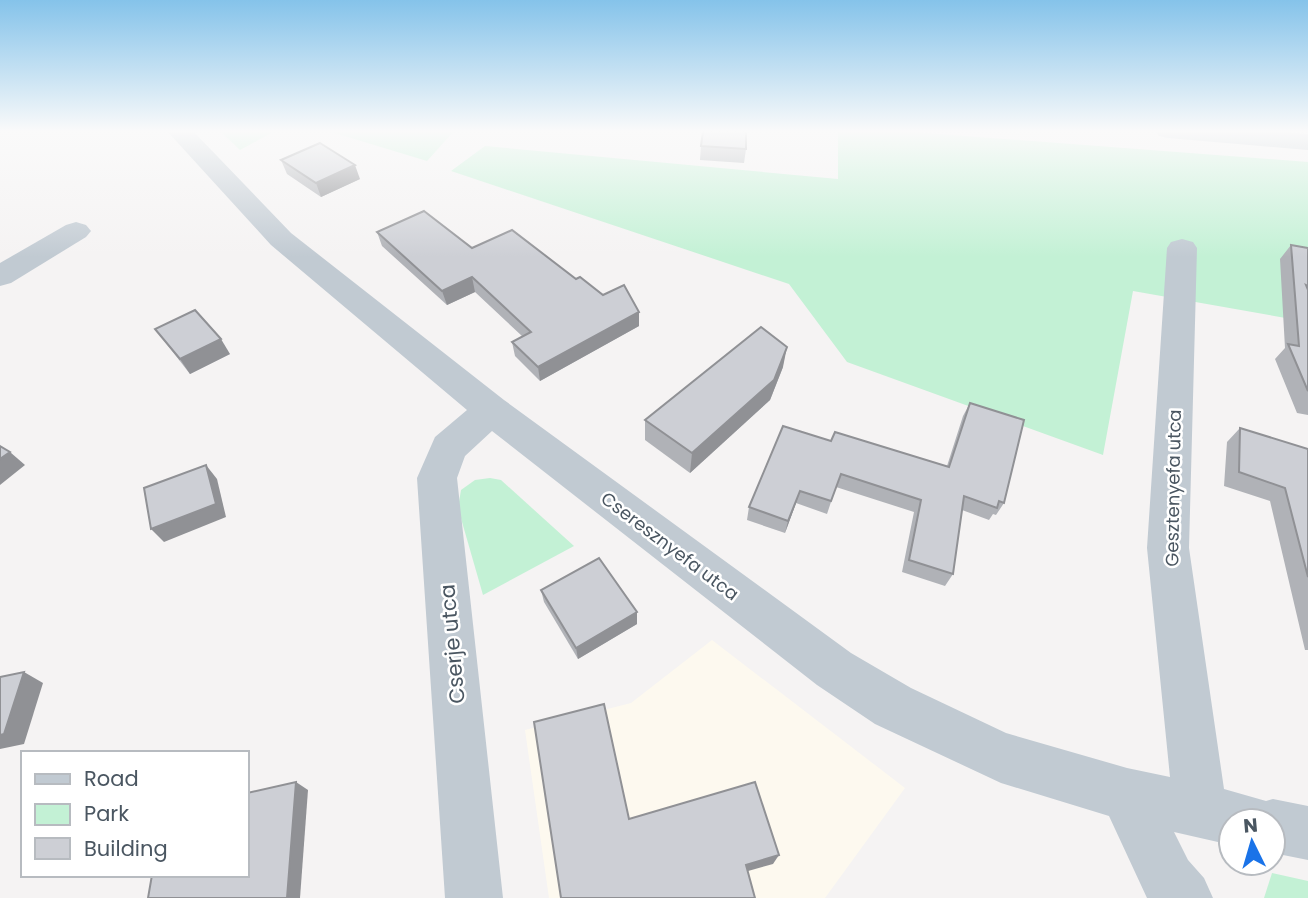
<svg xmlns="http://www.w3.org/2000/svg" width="1308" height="898" font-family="Poppins,sans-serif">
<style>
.commercial{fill:#fdf9ef}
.green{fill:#c3f1d5}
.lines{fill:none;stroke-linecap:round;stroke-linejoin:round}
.minor{fill:#c1cad2;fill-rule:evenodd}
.wall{fill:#b0b2b7}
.shaded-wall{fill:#909195}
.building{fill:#cdcfd5;stroke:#909195;stroke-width:2}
.labels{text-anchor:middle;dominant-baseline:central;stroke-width:5;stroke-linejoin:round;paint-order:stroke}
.street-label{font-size:18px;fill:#4a5661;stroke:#fff}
.near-street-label{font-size:21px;fill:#4a5661;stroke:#fff}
</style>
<rect width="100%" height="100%" fill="#f5f3f3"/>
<polygon class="commercial" points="712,640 905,788 825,898 549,898 525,730 631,703"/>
<g class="green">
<polygon points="220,131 275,131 240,150"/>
<polygon points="328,131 454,131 427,161"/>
<polygon points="838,131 900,131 1308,162 1308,322 1133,291 1103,455 847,362 789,284 451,171 485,146 838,179"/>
<polygon points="490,478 501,480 574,546 483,595 458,508 461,490 475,480"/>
<polygon points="1272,873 1308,881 1308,898 1264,898"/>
</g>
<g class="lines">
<g class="minor">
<polygon points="167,131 193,131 291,233 504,400 851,653 911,688 1006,733 1127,768 1170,777 1147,548 1167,248 1171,242 1182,239 1193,242 1197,248 1189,548 1224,789 1266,801 1273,799 1308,806 1308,860 1273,853 1273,821 1231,821 1231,845 1174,832 1188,860 1204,878 1213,898 1147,898 1109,816 1001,783 875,724 817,685 492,431 465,456 457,478 503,898 445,898 417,478 435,437 467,410 271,245"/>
<polygon points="1156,131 1265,131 1308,134 1308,150 1168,138 1159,136"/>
<polygon points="76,222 86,225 91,231 86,237 11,283 0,286 0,263 66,225"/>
</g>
</g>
<g class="wall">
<polygon points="701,146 746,149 744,163 700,160"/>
<polygon points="281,160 360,179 321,197 287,174"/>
<polygon points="377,232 472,248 576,279 639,326 540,381 515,356 512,342 522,336 475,292 447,305 382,246"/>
<polygon points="1291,245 1308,248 1308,415 1297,413 1275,359 1285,348 1280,259"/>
<polygon points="155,329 230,354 190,374"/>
<polygon points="783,367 770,400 690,473 645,440 645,420"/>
<polygon points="970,403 1004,503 996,515 993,514 989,520 962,510 953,574 945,586 902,572 914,512 836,487 827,514 796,503 785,533 747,520 749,507 831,441 947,466 963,416"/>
<polygon points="1240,428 1308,449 1308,650 1305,650 1270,501 1224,486 1227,442"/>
<polygon points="541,590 637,624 578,659 544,602"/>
</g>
<g class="shaded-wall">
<polygon points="355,165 360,179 321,197 316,183"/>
<polygon points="472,277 475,292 447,305 442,291"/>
<polygon points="639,312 639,326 540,381 538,367"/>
<polygon points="221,339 230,354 190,374 180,359"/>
<polygon points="787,347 783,367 770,400 690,473 692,453"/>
<polygon points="10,452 25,465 0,485 0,459"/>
<polygon points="206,465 217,479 226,517 164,542 151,529"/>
<polygon points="800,491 796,503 785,533 788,521"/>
<polygon points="637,612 637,624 578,659 576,648"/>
<polygon points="24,672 43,683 24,744 0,749 0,735"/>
<polygon points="296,782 308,790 300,898 287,898"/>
<polygon points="779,855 773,864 741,873 746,865"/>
</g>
<g class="building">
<polygon points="703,131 746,131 746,149 701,146"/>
<polygon points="320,143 355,165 316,183 281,160"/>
<polygon points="424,211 472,248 512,230 576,279 580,277 603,295 624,285 639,312 538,367 512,342 531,332 472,277 442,291 377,232"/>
<polygon points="1291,245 1308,248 1308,286 1306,285 1308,290 1308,391 1288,344 1299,346"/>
<polygon points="195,310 221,339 180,359 155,329"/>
<polygon points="761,327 787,347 774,380 692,453 645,420"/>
<polygon points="970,403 1024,420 1004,503 999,501 997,508 964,496 953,574 909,560 921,500 841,474 831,501 800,491 788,521 749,507 783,426 831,441 835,432 949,467"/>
<polygon points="1240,428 1308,449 1308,577 1285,488 1239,472"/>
<polygon points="0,446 10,452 0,459"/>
<polygon points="206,465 216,504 151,529 144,488"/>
<polygon points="599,558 637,612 576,648 541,590"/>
<polygon points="24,672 4,734 0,735 0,677"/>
<polygon points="604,704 629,819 755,782 779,855 746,865 755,898 561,898 534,722"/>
<polygon points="296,782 287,898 148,898 152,875 247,875 247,793"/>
</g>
<linearGradient id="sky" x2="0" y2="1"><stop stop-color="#85c3ea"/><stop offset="0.51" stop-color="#fafafa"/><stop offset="1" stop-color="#fafafa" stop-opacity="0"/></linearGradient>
<rect width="1308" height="257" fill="url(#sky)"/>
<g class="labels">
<g class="street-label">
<text transform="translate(1173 488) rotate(-89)">Gesztenyefa utca</text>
<text transform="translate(670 546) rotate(37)">Cseresznyefa utca</text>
</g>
<g class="near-street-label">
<text transform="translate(452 644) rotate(-95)">Cserje utca</text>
</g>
</g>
<rect x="21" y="751" width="228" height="126" fill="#ffffff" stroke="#b7bbc0" stroke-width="2"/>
<rect x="35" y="774" width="35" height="10" fill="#c1cad2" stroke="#b7bbc0" stroke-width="2"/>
<text x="84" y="786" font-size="21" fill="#4a5661">Road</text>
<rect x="35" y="804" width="35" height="21" fill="#c3f1d5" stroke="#b7bbc0" stroke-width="2"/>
<text x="84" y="821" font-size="21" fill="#4a5661">Park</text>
<rect x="35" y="838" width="35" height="21" fill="#cdcfd5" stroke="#b7bbc0" stroke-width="2"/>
<text x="84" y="856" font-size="21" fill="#4a5661">Building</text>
<g transform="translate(1252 842) rotate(355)"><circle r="33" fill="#ffffff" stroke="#b7bbc0" stroke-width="2"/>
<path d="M0-5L12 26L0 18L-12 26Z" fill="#1a73e8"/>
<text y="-10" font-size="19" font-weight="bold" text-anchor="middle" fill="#4a5661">N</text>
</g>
</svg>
